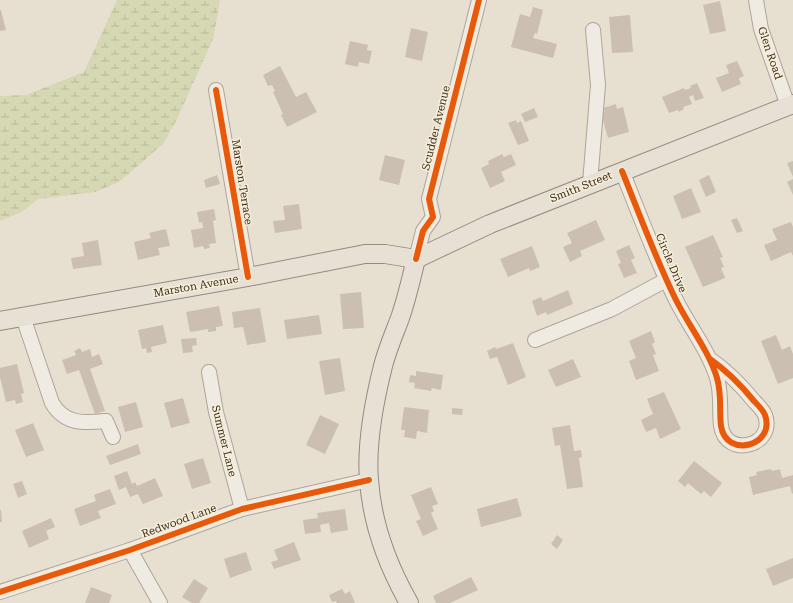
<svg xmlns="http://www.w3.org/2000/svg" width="793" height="603" font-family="'Roboto Serif',serif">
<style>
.wetland{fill:url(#wetland-marsh)}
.building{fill:#cbbfb2}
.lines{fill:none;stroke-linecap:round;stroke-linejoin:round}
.minor-casing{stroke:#ada599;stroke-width:16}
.major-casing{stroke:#928b80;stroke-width:20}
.minor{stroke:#efebe3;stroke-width:14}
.major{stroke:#e6e1d4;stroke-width:18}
.cycleway-casing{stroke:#f7eed8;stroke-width:8}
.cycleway{stroke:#e8590c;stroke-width:6}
.labels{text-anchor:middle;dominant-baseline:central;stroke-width:3;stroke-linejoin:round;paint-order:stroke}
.street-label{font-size:11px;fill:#3d2e20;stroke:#f7eed8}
</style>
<defs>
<pattern id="wetland-marsh" width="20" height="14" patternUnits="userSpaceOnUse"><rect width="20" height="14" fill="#d6d7b3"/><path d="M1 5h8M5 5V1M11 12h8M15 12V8" fill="none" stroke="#b9b99a"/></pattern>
</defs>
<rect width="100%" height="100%" fill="#e7e0d1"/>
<polygon class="wetland" points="117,0 220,0 213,39 176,121 163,144 119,182 95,192 38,199 22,212 0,221 0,96 26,95 84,72"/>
<g class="building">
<polygon points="720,1 726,31 710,34 703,5"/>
<polygon points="533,7 543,10 537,34 535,33 533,38 557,44 553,58 511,47 520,14 530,17"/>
<polygon points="0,10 1,10 6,30 0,31"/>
<polygon points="630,15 633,52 612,53 609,17"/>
<polygon points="411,28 428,32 422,61 405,57"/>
<polygon points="350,41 368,45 367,50 372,51 369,64 359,62 358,67 345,64"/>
<polygon points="737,61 744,76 739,78 741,84 722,92 716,78 729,73 726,65"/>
<polygon points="280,66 296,97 306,92 317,112 287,127 281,115 283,114 273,92 275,91 272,85 268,86 263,75"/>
<polygon points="697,83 704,98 695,101 693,95 689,97 692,104 683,107 684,109 679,112 678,110 669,113 662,97 684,88 685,90 691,88 690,86"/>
<polygon points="616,104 617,109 623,107 629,132 608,138 601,113 605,112 603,108"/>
<polygon points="534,108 538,117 525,122 521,114"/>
<polygon points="516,120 517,123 521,121 529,141 518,145 508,123"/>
<polygon points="502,154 504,157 511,154 516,165 501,172 505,181 490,188 481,168 489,164 488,161"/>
<polygon points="385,155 405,160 399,185 379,180"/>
<polygon points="793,161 793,177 787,163"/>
<polygon points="217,175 220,184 206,188 204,180"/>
<polygon points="709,175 716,192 706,197 699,180"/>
<polygon points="793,179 793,195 787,182"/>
<polygon points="691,188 701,212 682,219 673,196"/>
<polygon points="299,204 302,229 275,233 273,221 285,220 283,206"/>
<polygon points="214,209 216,220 213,221 216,243 209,244 210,248 204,249 203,246 194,248 191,230 203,228 202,222 199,223 197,212"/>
<polygon points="737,218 743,231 737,233 731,220"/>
<polygon points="596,220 605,240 580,251 582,256 570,262 563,247 572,243 567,233"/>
<polygon points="791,222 793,227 793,256 791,252 771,261 764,245 777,240 772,229"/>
<polygon points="166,229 170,246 158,248 160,255 138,260 134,242 151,238 149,233"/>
<polygon points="713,235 723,257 720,258 724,267 721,268 725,278 703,287 685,247"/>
<polygon points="98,240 102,265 73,269 71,258 84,256 82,243"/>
<polygon points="629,245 635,258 631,260 637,273 624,278 618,264 621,263 616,251"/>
<polygon points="532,246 540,267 530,271 529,268 508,277 500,259"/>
<polygon points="568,290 573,304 547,315 546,312 537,316 532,301 541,297 543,301"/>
<polygon points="361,292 364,328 343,329 340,294"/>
<polygon points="219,306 223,326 216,327 216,331 208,332 208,329 190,332 186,312"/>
<polygon points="260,308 266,342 247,345 243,327 234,328 232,312"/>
<polygon points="319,315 322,334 287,339 284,320"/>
<polygon points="163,325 167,343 151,347 152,352 147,353 146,348 142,349 138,330"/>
<polygon points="651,331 655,342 652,344 656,354 653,355 659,371 636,380 629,361 636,358 629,341"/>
<polygon points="776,335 782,350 790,346 793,354 793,378 778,384 761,341"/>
<polygon points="196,338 197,345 192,346 193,352 183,353 181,339"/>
<polygon points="513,343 526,377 508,385 497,357 490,359 487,351 495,347 496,349"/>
<polygon points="80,348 82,352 90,349 92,357 99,354 103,364 90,369 105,411 95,414 79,370 67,374 62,360 76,355 74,351"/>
<polygon points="340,358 345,391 325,395 319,361"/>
<polygon points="573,359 581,377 556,387 548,370"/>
<polygon points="17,364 24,393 21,394 23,402 16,404 15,400 6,402 0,377 0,368"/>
<polygon points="416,371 443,375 441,390 432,388 431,391 414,388 415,383 409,382 410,375 416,376"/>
<polygon points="664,392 681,429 660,439 656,428 646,432 641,420 653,414 647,399"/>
<polygon points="183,398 190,423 171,428 164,403"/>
<polygon points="136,402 143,427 125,432 118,407"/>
<polygon points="404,407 429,410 427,433 417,431 416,439 404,437 405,430 401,430"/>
<polygon points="452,408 463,409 462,415 452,414"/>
<polygon points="320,415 339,424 325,454 306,445"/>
<polygon points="33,423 44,450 26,457 15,430"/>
<polygon points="570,425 574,451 581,450 582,457 579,458 583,487 567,489 560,445 555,446 552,428"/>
<polygon points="138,444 141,454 110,465 106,456"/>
<polygon points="203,458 211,483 192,489 184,464"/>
<polygon points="694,461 722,483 711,497 704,491 701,494 688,483 685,487 678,481"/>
<polygon points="771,469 772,471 780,469 782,478 793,475 793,493 792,494 790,486 753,495 749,477 757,475 756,472"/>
<polygon points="127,471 132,484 135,482 137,486 155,478 163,496 143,504 138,494 130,497 126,487 119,490 114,476"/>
<polygon points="22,481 27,494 18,498 13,484"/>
<polygon points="431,487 438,504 432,506 434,511 431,513 438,529 423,536 416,521 421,519 411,495"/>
<polygon points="110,489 116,504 98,511 101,518 80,526 74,509 96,501 94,495"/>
<polygon points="517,498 522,516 481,527 477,509"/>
<polygon points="345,509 348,530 331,533 329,523 320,525 321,532 305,534 303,520 318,518 317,513"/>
<polygon points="0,510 1,510 2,522 0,522"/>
<polygon points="51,518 55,527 46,531 49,539 29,548 22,531"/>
<polygon points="557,535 563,540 557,549 551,544"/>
<polygon points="294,542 301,560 274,569 271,562 278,560 274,550"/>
<polygon points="246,552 252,570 230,578 224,559"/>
<polygon points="793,558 793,578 773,586 766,569"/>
<polygon points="471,577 478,590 450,603 436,603 433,596"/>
<polygon points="194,579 208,588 199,603 192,603 182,597"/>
<polygon points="91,587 112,595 109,603 85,603"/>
<polygon points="342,589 345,594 350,591 355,603 337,603 336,601 332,602 329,595"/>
</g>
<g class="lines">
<defs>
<g id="minor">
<polyline points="756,0 761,29 788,106"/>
<polyline points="216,90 248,277"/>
<path d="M622,171C639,213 655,257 675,298C688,325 708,349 717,378C722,395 719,409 721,426C726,459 776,446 765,415C763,410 758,405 754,401C741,385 727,371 710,359"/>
<polyline points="590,183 598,85 593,30"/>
<polyline points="416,259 423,231 433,217 429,199 479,0"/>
<path d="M23,317L52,403C65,425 84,423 106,421L113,437"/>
<polyline points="535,340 612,309 666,280"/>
<polyline points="209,372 216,412 242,509"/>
<polyline points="130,550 160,603"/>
<polyline points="0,592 130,550 242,509 369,480"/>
</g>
<g id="major">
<polyline points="416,259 490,224 793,104"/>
<polyline points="0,321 248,277 365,254 385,254 416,259"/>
<path d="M409,603C388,566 372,523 369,480C366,444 374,402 383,366C387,350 394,334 400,318C407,298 411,279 416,259"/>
</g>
</defs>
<use href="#minor" class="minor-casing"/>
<use href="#major" class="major-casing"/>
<use href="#minor" class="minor"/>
<use href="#major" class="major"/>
<defs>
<g id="cycleway">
<polyline points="216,90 248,277"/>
<path d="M622,171C639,213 655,257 675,298C688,325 708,349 717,378C722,395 719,409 721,426C726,459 776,446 765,415C763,410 758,405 754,401C741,385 727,371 710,359"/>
<polyline points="416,259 423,231 433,217 429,199 479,0"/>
<polyline points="0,592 130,550 242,509 369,480"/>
</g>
</defs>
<use href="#cycleway" class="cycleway-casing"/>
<use href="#cycleway" class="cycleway"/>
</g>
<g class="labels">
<g class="street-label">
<text transform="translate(770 53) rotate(71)">Glen Road</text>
<text transform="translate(436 128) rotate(-76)">Scudder Avenue</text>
<text transform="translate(242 182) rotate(81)">Marston Terrace</text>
<text transform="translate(581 187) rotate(-22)">Smith Street</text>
<text transform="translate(671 263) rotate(67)">Circle Drive</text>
<text transform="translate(196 286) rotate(-10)">Marston Avenue</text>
<text transform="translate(224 441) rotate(76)">Summer Lane</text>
<text transform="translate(179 521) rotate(-20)">Redwood Lane</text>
</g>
</g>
</svg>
